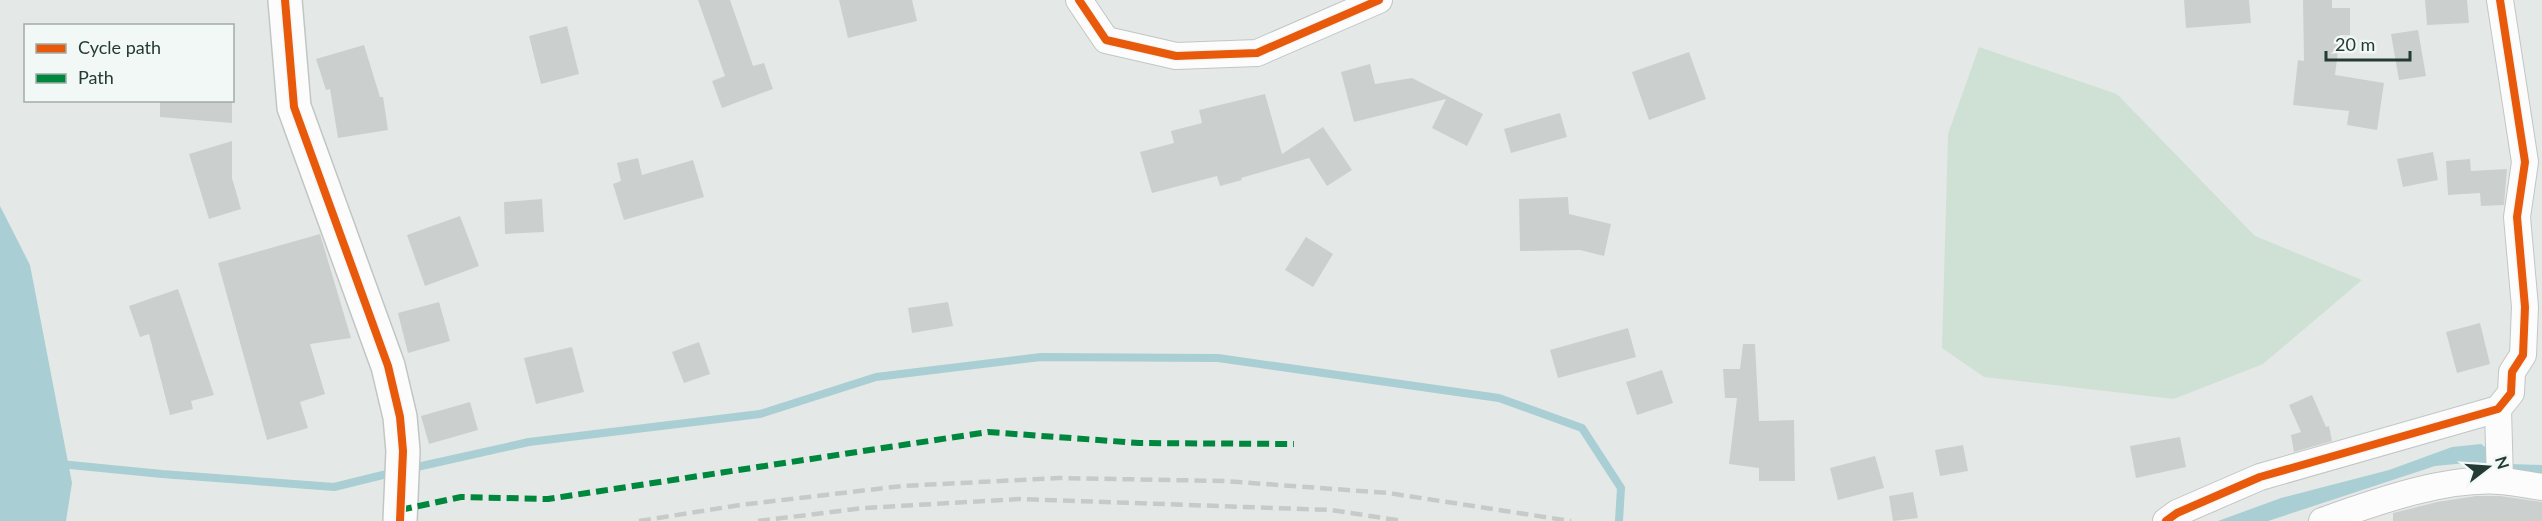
<svg xmlns="http://www.w3.org/2000/svg" width="2542" height="521" font-family="Lato,sans-serif">
<style>
.green{fill:#cfe1d4}
.water{fill:#a9ced3}
.lines{fill:none;stroke-linecap:round;stroke-linejoin:round}
.stream{stroke:#a9ced3;stroke-width:8}
.building{fill:#cbd0ce}
.minor-casing{stroke:#c1c6c4;stroke-width:28}
.tertiary-casing{stroke:#c1c6c4;stroke-width:36}
.minor{stroke:#fbfcfb;stroke-width:26}
.tertiary{stroke:#fbfcfb;stroke-width:33}
.rail{stroke:#c7cac9;stroke-width:4.5;stroke-dasharray:12 6;stroke-linecap:butt}
.quiet{stroke:#00873e;stroke-width:6;stroke-dasharray:12 6;stroke-linecap:butt}
.cycleway-casing{stroke:#f2f8f5;stroke-width:11}
.cycleway{stroke:#e8590c;stroke-width:8}
</style>
<rect width="100%" height="100%" fill="#e4e9e7"/>
<polygon class="green" points="1979,47 2117,94 2255,236 2362,280 2263,364 2174,399 1984,377 1942,348 1948,134"/>
<g class="water">
<polygon points="0,206 30,265 72,483 66,521 0,521"/>
<polygon points="2481,444 2508,464 2542,465 2542,481 2508,476 2477,462 2435,466 2268,521 2218,521 2281,498 2389,470 2452,447"/>
</g>
<g class="lines">
<g class="stream">
<polyline points="60,464 162,474 334,487 395,472"/>
<polyline points="408,469 529,442 760,414 876,377 1041,357 1218,358 1499,398 1582,428 1621,488 1619,521"/>
</g>
</g>
<g class="building">
<polygon points="698,0 730,0 753,66 764,63 773,89 722,108 712,81 725,76"/>
<polygon points="839,0 912,0 917,21 848,38"/>
<polygon points="2184,0 2249,0 2251,23 2186,28"/>
<polygon points="2303,0 2332,0 2332,8 2350,8 2350,35 2340,35 2335,75 2384,83 2377,130 2347,125 2349,111 2293,105 2298,60 2304,61"/>
<polygon points="2425,0 2467,0 2469,23 2427,25"/>
<polygon points="567,26 579,74 541,84 529,36"/>
<polygon points="2418,30 2426,76 2399,80 2391,34"/>
<polygon points="364,45 380,97 383,97 388,130 338,138 330,89 326,90 316,59"/>
<polygon points="1689,52 1706,99 1649,120 1632,72"/>
<polygon points="1370,64 1375,84 1412,78 1483,114 1467,146 1432,128 1446,99 1354,122 1341,72"/>
<polygon points="1265,94 1282,154 1323,127 1352,170 1327,186 1309,158 1241,178 1242,180 1220,186 1217,176 1152,193 1140,152 1174,143 1171,131 1202,123 1199,110"/>
<polygon points="160,100 232,100 232,123 160,117"/>
<polygon points="1560,113 1567,137 1511,153 1504,129"/>
<polygon points="232,141 232,178 241,209 209,219 189,154"/>
<polygon points="2433,152 2438,180 2403,187 2397,159"/>
<polygon points="638,158 642,175 693,160 704,197 624,220 613,184 621,181 617,163"/>
<polygon points="2470,159 2471,171 2507,169 2504,205 2481,206 2480,193 2448,195 2446,161"/>
<polygon points="1568,197 1569,214 1611,224 1604,256 1580,250 1520,251 1519,199"/>
<polygon points="542,199 544,232 505,234 504,202"/>
<polygon points="460,216 479,266 425,286 407,235"/>
<polygon points="320,234 351,338 310,344 325,394 300,402 308,428 267,440 218,263"/>
<polygon points="1306,237 1333,254 1313,287 1285,270"/>
<polygon points="178,289 214,395 191,401 193,409 170,415 149,334 140,337 129,306"/>
<polygon points="439,302 450,341 408,353 398,313"/>
<polygon points="948,302 953,326 912,333 908,308"/>
<polygon points="2480,323 2490,364 2457,373 2446,332"/>
<polygon points="1628,328 1636,357 1558,378 1550,350"/>
<polygon points="699,342 710,374 684,383 672,352"/>
<polygon points="1743,344 1755,344 1759,421 1794,420 1795,481 1759,481 1759,468 1729,464 1737,398 1725,398 1723,369 1740,369"/>
<polygon points="572,347 584,392 536,404 524,358"/>
<polygon points="1662,370 1673,403 1637,415 1626,382"/>
<polygon points="2312,395 2326,427 2329,426 2332,441 2294,452 2291,435 2301,432 2289,405"/>
<polygon points="470,402 478,430 429,444 421,416"/>
<polygon points="2180,437 2186,467 2136,478 2130,446"/>
<polygon points="1963,445 1968,471 1940,476 1935,450"/>
<polygon points="1875,456 1884,488 1838,500 1830,468"/>
<polygon points="1913,492 1918,518 1893,521 1889,496"/>
<polygon points="2500,496 2542,502 2542,521 2393,521 2393,513 2437,502 2476,496"/>
</g>
<g class="lines">
<defs>
<g id="minor">
<polyline points="1079,0 1106,40 1176,56 1257,53 1379,0"/>
<polyline points="2498,409 2500,481"/>
<polyline points="2166,521 2177,513 2260,477 2498,409 2511,393 2512,372 2523,355 2525,307 2517,217 2525,162 2500,0"/>
<path d="M2322,521C2376,502 2444,477 2501,481C2515,482 2528,485 2542,487"/>
</g>
<polyline id="tertiary" points="285,0 294,107 388,366 400,417 403,451 400,521"/>
</defs>
<use href="#minor" class="minor-casing"/>
<use href="#tertiary" class="tertiary-casing"/>
<use href="#minor" class="minor"/>
<use href="#tertiary" class="tertiary"/>
<g class="rail">
<polyline points="639,521 740,505 902,486 1059,478 1224,481 1388,493 1571,521"/>
<polyline points="758,521 864,508 1020,499 1331,510 1403,521"/>
</g>
<polyline class="quiet" points="400,510 461,497 548,499 988,432 1139,443 1294,444"/>
<defs>
<g id="cycleway">
<polyline points="285,0 294,107 388,366 400,417 403,451 400,521"/>
<polyline points="1079,0 1106,40 1176,56 1257,53 1379,0"/>
<polyline points="2166,521 2177,513 2260,477 2498,409 2511,393 2512,372 2523,355 2525,307 2517,217 2525,162 2500,0"/>
</g>
</defs>
<use href="#cycleway" class="cycleway-casing"/>
<use href="#cycleway" class="cycleway"/>
</g>
<rect x="24" y="24" width="210" height="78" fill="#f2f8f5" stroke="#a0aca8" stroke-width="1.5"/>
<rect x="36" y="44" width="30" height="9" fill="#e8590c" stroke="#a0aca8" stroke-width="1.5"/>
<text x="78" y="54" font-size="18" fill="#243a34">Cycle path</text>
<rect x="36" y="74" width="30" height="9" fill="#00873e" stroke="#a0aca8" stroke-width="1.5"/>
<text x="78" y="84" font-size="18" fill="#243a34">Path</text>
<g transform="translate(2488 467) rotate(73)" stroke="#f2f8f5" stroke-width="4.5" paint-order="stroke">
<path d="M0-4.5L10 22L0 15L-10 22Z" fill="#243a34"/>
<text y="-9" font-size="16" font-weight="bold" text-anchor="middle" fill="#243a34">N</text>
</g>
<path d="M2326 51v9h84v-9" fill="none" stroke="#243a34" stroke-width="3"/>
<text x="2335" y="51" font-size="18" fill="#243a34" stroke="#f2f8f5" stroke-width="4.5" paint-order="stroke">20 m</text>
</svg>
